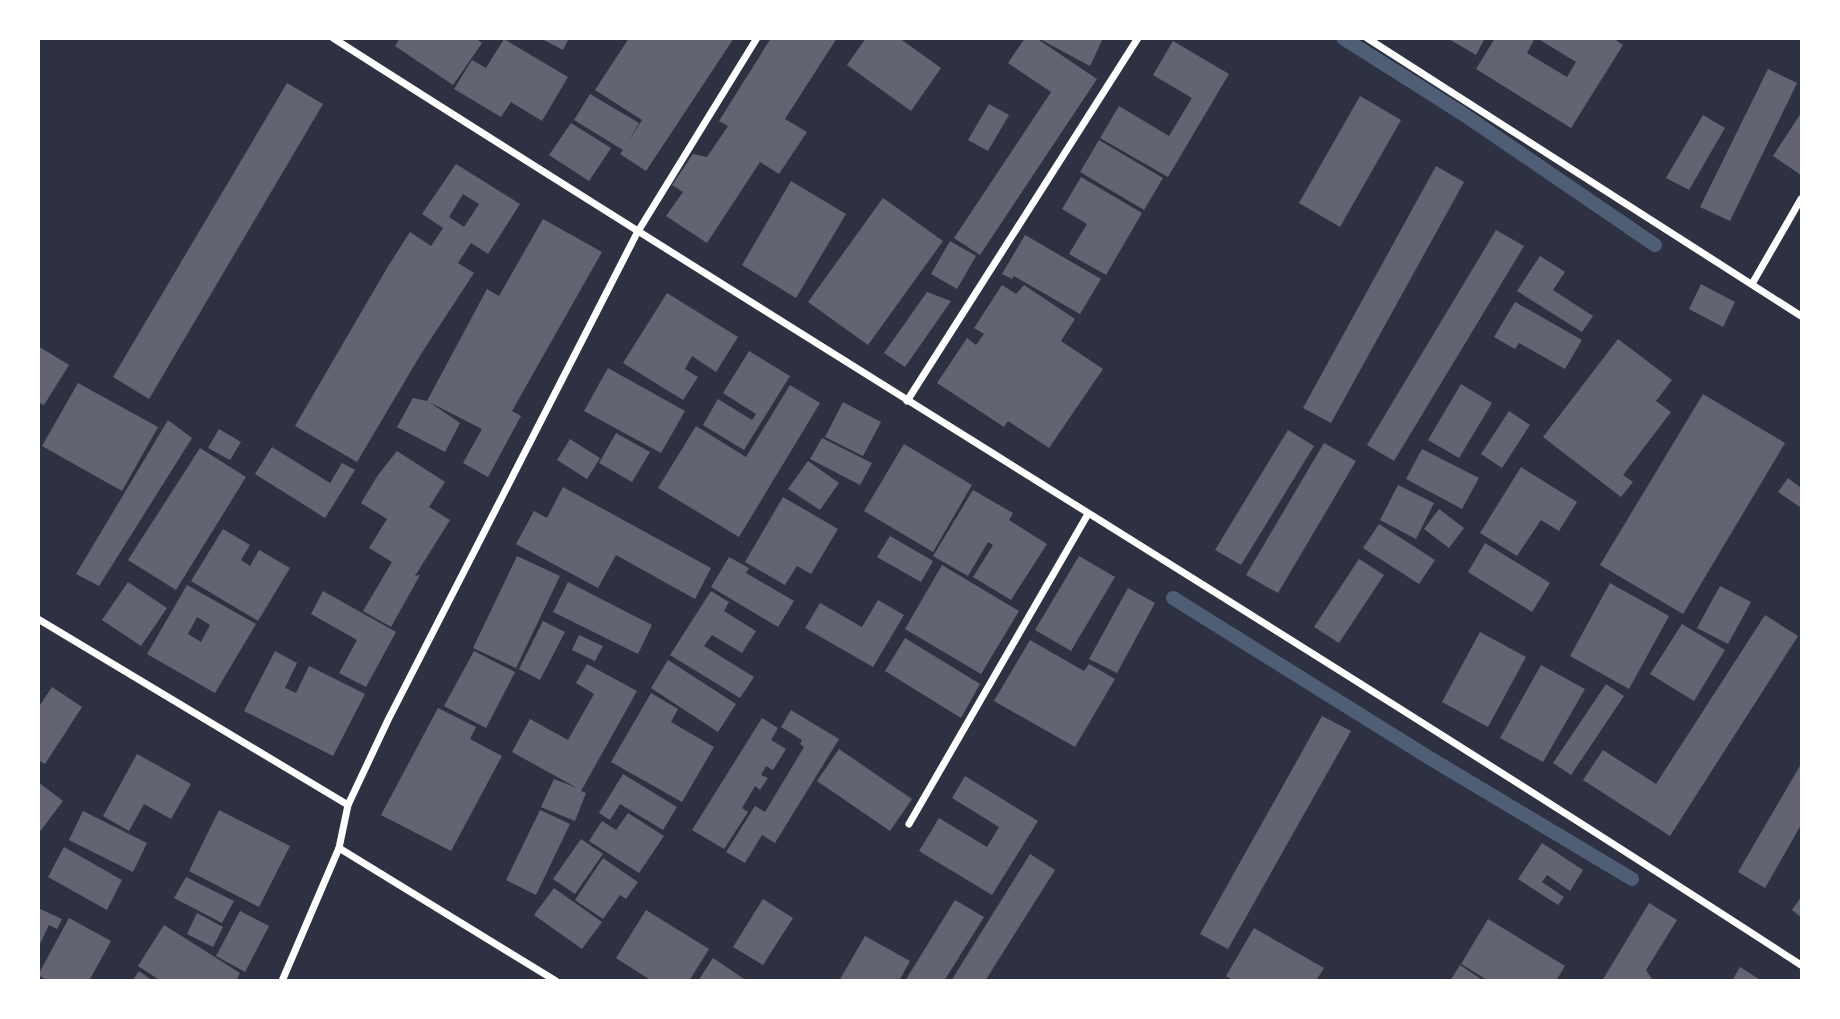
<svg xmlns="http://www.w3.org/2000/svg" width="1840" height="1019" font-family="'Golos Text',sans-serif">
<style>
.lines{fill:none;stroke-linecap:round;stroke-linejoin:round}
.stream{stroke:#4f5d75;stroke-width:14}
.building{fill:#626471;fill-rule:evenodd}
.minor{stroke:#fff;stroke-width:7}
</style>
<rect width="100%" height="100%" fill="#2d3142"/>
<g class="lines">
<g class="stream">
<polyline points="1343,38 1463,114 1655,245"/>
<polyline points="1173,598 1428,757 1632,879"/>
</g>
</g>
<g class="building">
<polygon points="400,38 475,38 482,43 453,85 395,46"/>
<polygon points="540,38 569,38 563,50"/>
<polygon points="629,38 734,38 646,171 620,154 623,150 574,120 590,94 639,123 628,142 642,120 595,90"/>
<polygon points="771,38 837,38 785,119 807,132 779,174 760,162 707,243 666,216 683,192 672,185 693,154 707,157 728,126 719,121"/>
<polygon points="866,38 899,38 941,68 911,111 847,65"/>
<polygon points="1025,38 1036,38 1097,79 980,255 954,238 1051,92 1008,63"/>
<polygon points="1038,38 1103,38 1090,66"/>
<polygon points="1447,38 1485,38 1476,55"/>
<polygon points="1495,38 1535,38 1527,53 1567,77 1576,62 1537,38 1613,38 1623,45 1571,128 1476,69"/>
<polygon points="504,39 568,77 542,121 511,102 501,117 454,89 472,60 486,68"/>
<polygon points="1173,41 1229,74 1168,177 1100,138 1119,106 1169,136 1192,98 1153,75"/>
<polygon points="1768,69 1797,83 1730,221 1700,207"/>
<polygon points="287,83 323,104 149,399 113,377"/>
<polygon points="1360,96 1401,120 1340,227 1299,203"/>
<polygon points="989,104 1009,115 988,151 968,140"/>
<polygon points="1801,113 1801,175 1773,156"/>
<polygon points="1703,115 1725,128 1689,190 1666,178"/>
<polygon points="571,123 611,148 589,181 549,155"/>
<polygon points="1099,140 1163,178 1144,210 1080,172"/>
<path d="M456,164L520,204L488,254L471,243L458,263L474,273L421,354L357,462L295,426L387,268L410,232L431,246L443,228L422,214ZM463,194L479,204L464,227L449,217Z"/>
<polygon points="1436,166 1464,182 1331,423 1303,408"/>
<polygon points="1081,177 1142,213 1106,275 1069,254 1087,224 1062,209"/>
<polygon points="791,181 846,214 796,298 742,265"/>
<polygon points="883,198 943,241 868,345 808,302"/>
<polygon points="543,219 602,252 512,411 521,416 488,477 463,463 482,429 429,402 460,423 445,452 397,427 413,398 427,401 487,289 499,296"/>
<polygon points="1496,230 1524,246 1394,461 1367,445"/>
<polygon points="1025,235 1101,279 1080,314 1014,276 1012,279 1002,274"/>
<polygon points="950,241 976,256 957,289 931,274"/>
<polygon points="1540,256 1565,272 1553,290 1593,316 1582,332 1517,291"/>
<polygon points="1701,284 1735,302 1723,327 1689,309"/>
<polygon points="1002,285 1016,294 1024,285 1075,319 1061,341 1103,369 1049,448 1008,421 1004,427 937,383 967,338 976,345 984,334 974,328"/>
<polygon points="927,292 951,301 905,367 884,353"/>
<polygon points="667,293 738,337 716,372 692,356 685,369 698,377 683,400 623,363"/>
<polygon points="1515,302 1582,340 1565,369 1519,343 1515,349 1494,337"/>
<polygon points="1618,339 1672,380 1656,401 1671,412 1623,475 1633,482 1621,497 1543,437"/>
<polygon points="38,346 69,365 44,405 38,402"/>
<polygon points="749,351 790,376 744,450 703,425 718,399 752,420 756,414 723,393"/>
<polygon points="608,368 685,411 661,453 584,411"/>
<polygon points="78,383 158,427 122,491 42,446"/>
<polygon points="1461,384 1492,403 1459,458 1428,440"/>
<polygon points="790,385 820,403 739,537 658,488 696,426 746,457"/>
<polygon points="1703,394 1785,443 1683,614 1600,565"/>
<polygon points="843,402 881,422 863,456 825,437"/>
<polygon points="1509,411 1530,425 1502,468 1481,454"/>
<polygon points="168,420 192,438 99,586 76,574"/>
<polygon points="219,429 241,442 230,460 208,448"/>
<polygon points="1288,430 1314,446 1241,565 1215,550"/>
<polygon points="616,433 650,452 632,482 599,463"/>
<polygon points="822,438 872,463 860,485 810,459"/>
<polygon points="570,439 600,458 587,479 557,460"/>
<polygon points="1324,443 1356,461 1278,593 1246,575"/>
<polygon points="904,444 972,485 933,552 864,511"/>
<polygon points="272,447 330,483 342,463 355,470 325,518 255,474"/>
<polygon points="200,448 246,477 176,590 128,560"/>
<polygon points="1422,449 1479,478 1462,509 1406,479"/>
<polygon points="397,451 445,482 429,507 450,520 415,576 420,575 391,627 363,611 392,562 369,548 387,519 361,503 378,475"/>
<polygon points="808,461 839,483 820,510 788,489"/>
<polygon points="1521,467 1577,502 1559,531 1541,520 1517,556 1480,533"/>
<polygon points="1788,478 1801,488 1800,507 1778,492"/>
<polygon points="1398,485 1434,503 1416,539 1380,520"/>
<polygon points="563,487 711,568 695,599 616,555 598,588 516,544 534,511 547,518"/>
<polygon points="973,490 1013,513 1009,520 1047,544 1011,600 973,577 993,545 988,542 968,576 933,556"/>
<polygon points="783,497 838,529 811,574 797,566 785,585 745,562"/>
<polygon points="1439,509 1464,528 1449,548 1424,529"/>
<polygon points="1379,524 1435,560 1419,584 1363,548"/>
<polygon points="223,529 250,545 241,560 250,566 259,550 290,568 258,621 191,581"/>
<polygon points="890,536 933,561 921,582 877,557"/>
<polygon points="1485,543 1550,583 1532,612 1468,572"/>
<polygon points="517,556 560,576 516,668 473,648"/>
<polygon points="1079,556 1115,577 1071,651 1035,630"/>
<polygon points="729,557 749,568 746,573 794,601 778,627 711,587"/>
<polygon points="1359,559 1384,575 1339,643 1314,627"/>
<polygon points="942,565 1019,611 981,674 905,629"/>
<polygon points="128,582 167,608 141,646 102,620"/>
<polygon points="568,582 652,625 638,654 553,612"/>
<polygon points="1610,583 1669,616 1629,689 1570,656"/>
<path d="M187,585L256,624L215,693L147,654ZM197,617L210,625L201,642L188,634Z"/>
<polygon points="1720,586 1751,602 1728,644 1697,628"/>
<polygon points="1128,588 1155,603 1117,673 1089,659"/>
<polygon points="323,591 396,632 366,687 339,673 357,640 311,614"/>
<polygon points="711,591 729,602 724,611 756,631 742,653 712,635 704,646 754,677 740,698 670,655"/>
<polygon points="878,600 904,615 873,667 805,628 820,603 862,627"/>
<polygon points="1765,615 1798,636 1670,836 1583,780 1603,750 1656,784"/>
<polygon points="543,621 565,632 540,680 519,669"/>
<polygon points="1682,624 1725,650 1694,701 1650,674"/>
<polygon points="1480,632 1526,657 1488,727 1442,702"/>
<polygon points="579,635 603,646 595,661 572,650"/>
<polygon points="905,638 980,684 961,718 885,671"/>
<polygon points="1030,640 1084,671 1089,664 1115,679 1075,747 994,701"/>
<polygon points="275,651 297,663 285,688 296,693 309,666 365,694 333,756 244,711"/>
<polygon points="474,651 515,672 486,728 444,706"/>
<polygon points="668,660 736,704 718,732 651,688"/>
<polygon points="587,664 637,691 581,791 586,793 575,821 541,807 554,779 577,788 512,752 530,719 568,740 594,694 576,683"/>
<polygon points="1541,665 1585,689 1543,762 1500,738"/>
<polygon points="1606,684 1624,696 1571,775 1553,763"/>
<polygon points="52,687 82,707 45,764 38,760 38,708"/>
<polygon points="651,693 678,709 671,722 714,747 682,802 611,762"/>
<polygon points="438,708 476,727 470,739 502,756 451,851 381,815"/>
<polygon points="791,710 839,739 775,843 762,835 745,863 726,852 755,806 765,812 804,747 800,744 802,740 781,727"/>
<polygon points="1322,716 1351,731 1228,949 1200,934"/>
<polygon points="762,718 778,728 771,740 786,749 773,770 766,766 761,775 768,778 760,790 755,786 742,808 748,812 724,849 692,830"/>
<polygon points="839,749 912,799 890,831 817,781"/>
<polygon points="137,754 191,784 171,819 144,804 129,831 103,816"/>
<polygon points="1801,764 1801,825 1765,888 1738,872"/>
<polygon points="623,774 677,807 663,830 620,804 610,820 599,813"/>
<polygon points="965,776 1038,821 992,895 919,851 939,818 987,847 999,827 952,798"/>
<polygon points="38,782 63,801 38,834"/>
<polygon points="219,810 290,846 259,907 189,871"/>
<polygon points="540,810 570,824 536,895 506,880"/>
<polygon points="83,811 147,843 133,872 69,840"/>
<polygon points="628,813 664,836 639,873 589,841 602,821 616,830"/>
<polygon points="581,839 603,854 575,894 553,879"/>
<polygon points="1542,843 1583,870 1570,891 1547,875 1542,882 1564,897 1558,905 1518,879"/>
<polygon points="64,847 122,880 107,910 48,877"/>
<polygon points="1030,854 1055,870 985,981 951,981"/>
<polygon points="603,858 638,882 626,899 620,895 603,919 575,900"/>
<polygon points="186,877 234,901 222,923 174,898"/>
<polygon points="554,888 602,922 582,949 534,915"/>
<polygon points="1801,897 1801,917 1792,910"/>
<polygon points="763,899 793,918 763,965 733,947"/>
<polygon points="955,900 984,917 944,981 905,981"/>
<polygon points="1649,903 1677,920 1646,970 1653,981 1602,981"/>
<polygon points="38,908 62,919 57,929 49,925 38,948"/>
<polygon points="646,910 709,949 689,981 652,981 616,958"/>
<polygon points="240,911 269,926 245,972 216,956"/>
<polygon points="197,913 223,927 213,947 187,934"/>
<polygon points="69,918 111,941 89,981 49,981 38,975"/>
<polygon points="1488,919 1565,966 1556,981 1489,981 1461,964"/>
<polygon points="164,925 240,973 236,981 161,981 138,966"/>
<polygon points="1254,928 1324,968 1316,981 1234,981 1226,976"/>
<polygon points="865,936 910,961 899,981 839,981"/>
<polygon points="713,958 747,981 698,981"/>
<polygon points="1460,965 1484,981 1450,981"/>
<polygon points="1740,967 1759,979 1758,981 1732,981"/>
<polygon points="139,971 153,981 132,981"/>
</g>
<g class="lines">
<g class="minor">
<path d="M333,38C821,350 1316,650 1801,965"/>
<polyline points="1367,38 1801,316"/>
<polyline points="1752,284 1801,199"/>
<polyline points="907,401 1138,38"/>
<polyline points="38,619 348,805"/>
<polyline points="909,824 1088,514"/>
<polyline points="339,848 556,981"/>
<polyline points="282,981 339,848 348,805 388,720 637,233 757,38"/>
</g>
</g>
<rect width="1840" height="1019" fill="none" stroke="#ffffff" stroke-width="80"/>
</svg>
